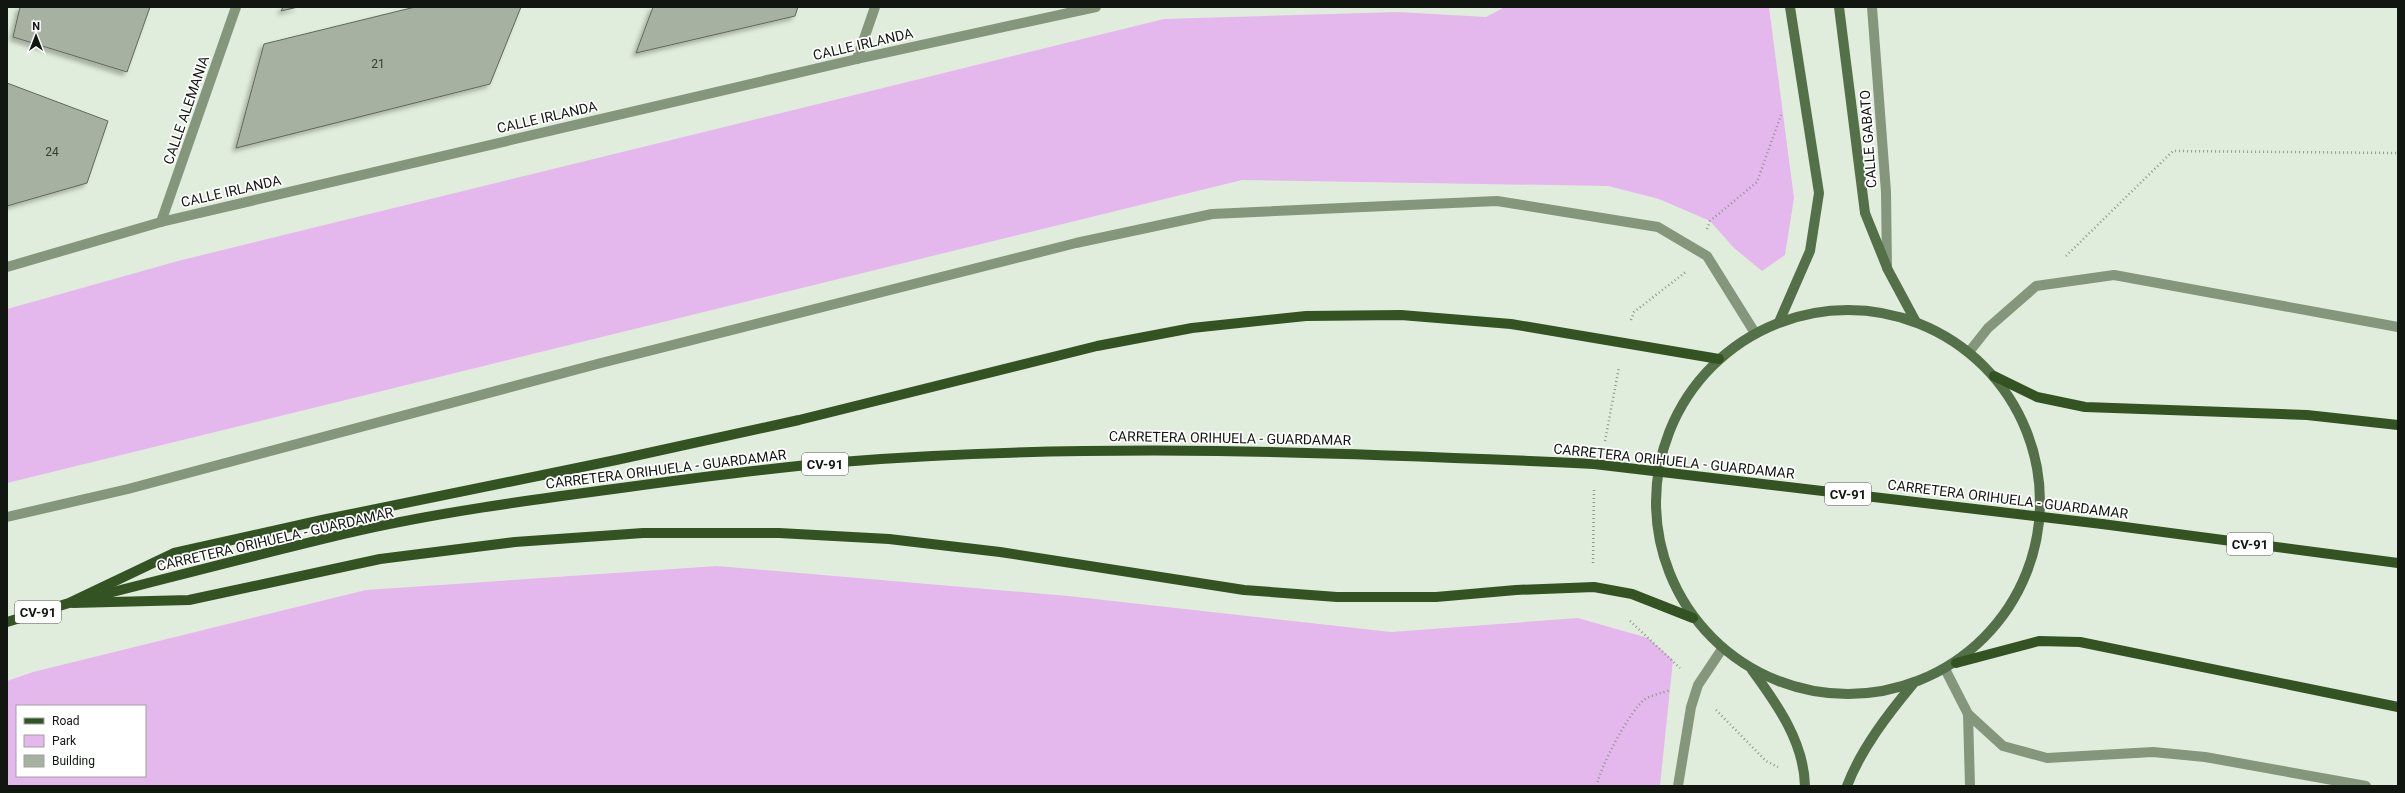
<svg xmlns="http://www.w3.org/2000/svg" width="2405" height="793" font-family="Roboto,sans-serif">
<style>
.green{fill:#e5b8ed;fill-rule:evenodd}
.building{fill:#a6b1a1;stroke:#5f695a;filter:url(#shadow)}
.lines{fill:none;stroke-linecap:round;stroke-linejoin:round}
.path{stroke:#8e978b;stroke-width:2.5;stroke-dasharray:1 3;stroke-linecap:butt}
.service{stroke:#84977c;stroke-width:10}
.minor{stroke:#84977c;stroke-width:10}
.secondary{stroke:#547048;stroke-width:10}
.primary{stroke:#335422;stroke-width:10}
.primary-bridge{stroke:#335422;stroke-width:10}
.labels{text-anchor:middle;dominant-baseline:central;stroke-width:3.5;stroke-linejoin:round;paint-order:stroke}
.number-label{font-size:12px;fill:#363d34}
.shield{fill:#fff;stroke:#585c58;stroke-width:1}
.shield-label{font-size:13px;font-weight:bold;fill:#111610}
.street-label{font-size:14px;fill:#111610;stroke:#fff}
</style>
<defs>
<filter id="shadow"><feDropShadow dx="-3.5" dy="3.5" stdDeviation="2" flood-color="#0004"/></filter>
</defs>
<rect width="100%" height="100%" fill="#e1eddc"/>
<g class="green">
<polygon points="1505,7 1769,7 1794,198 1785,255 1762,271 1734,248 1710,221 1659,199 1608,186 1242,180 7,483 7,309 178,261 1164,19 1398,12 1486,17"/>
<path d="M717,566L1068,596L1391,632L1578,618L1648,638L1673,660L1660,786H7V681L33,672L366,590ZM17,706H145V776H17Z"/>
</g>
<g class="building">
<polygon points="20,7 150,7 127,72 13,37"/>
<polygon points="283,7 298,7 281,11"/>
<polygon points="415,7 521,7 490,84 236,148 264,44"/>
<polygon points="653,7 798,7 795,16 636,53"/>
<polygon points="7,83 108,121 87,183 7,206"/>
</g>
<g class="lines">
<g class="path">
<polyline points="1707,229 1710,221 1757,182 1781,115"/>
<polyline points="2066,256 2173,151 2398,153"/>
<polyline points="1631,320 1634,312 1687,271"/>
<polyline points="1605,441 1619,367"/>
<polyline points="1593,563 1594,489"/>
<polyline points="1630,621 1680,668"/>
<polyline points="1716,710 1766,761 1778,767"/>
<path d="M1597,786C1599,768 1630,711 1644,700C1650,695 1663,693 1670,690"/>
</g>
<polyline class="service" points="1678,786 1691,707 1698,685 1722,649"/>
<g class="minor">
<polyline points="1872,7 1886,192 1887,268"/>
<polyline points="857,59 875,7"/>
<polyline points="161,222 236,7"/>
<polyline points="7,267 161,222 857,59 1096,7"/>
<polyline points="1969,352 1988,328 2036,286 2114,275 2398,327"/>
<polyline points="7,517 128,489 601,363 1076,243 1212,214 1497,201 1658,227 1707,256 1755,333"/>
<polyline points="1945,669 1968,714 1970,786"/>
<polyline points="1968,714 2003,746 2047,758 2153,752 2205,757 2366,786"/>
</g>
<g class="secondary">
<polyline points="1839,7 1865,213 1888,270 1916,322"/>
<circle cx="1848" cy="502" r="192"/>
<polyline points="1779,322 1810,251 1819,193 1790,7"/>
<path d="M1752,670C1777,704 1804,742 1805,786"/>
<path d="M1847,786C1861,749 1888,714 1913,684"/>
</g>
<g class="primary">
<polyline points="1994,376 2037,397 2085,407 2307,415 2398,425"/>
<polyline points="2102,524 2398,563"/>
<path d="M93,597C176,576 260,554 344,534C433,513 530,500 621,488C694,478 767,468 841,462C1091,442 1343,452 1594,464"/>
<polyline points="73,603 189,600 380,559 515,542 643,533 779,533 889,539 1000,552 1244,590 1337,597 1436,597 1516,590 1594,587 1632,594 1693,618"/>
<polyline points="7,622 69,603 174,553 322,520 616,460 799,420 1097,346 1192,328 1306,316 1401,315 1511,324 1719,359"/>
<polyline points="1956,663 2039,641 2080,642 2398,707"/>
</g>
<polyline class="primary-bridge" points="1594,464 2102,524"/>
</g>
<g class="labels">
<g class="number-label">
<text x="378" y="64">21</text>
<text x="52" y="152">24</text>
</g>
<g class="shield">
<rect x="802" y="453" width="46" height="22" rx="3"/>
<rect x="1825" y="483" width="46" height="22" rx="3"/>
<rect x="2227" y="533" width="46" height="22" rx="3"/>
<rect x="15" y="601" width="46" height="22" rx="3"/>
</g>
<g class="shield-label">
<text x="825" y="464">CV-91</text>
<text x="1848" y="494">CV-91</text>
<text x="2250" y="544">CV-91</text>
<text x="38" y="612">CV-91</text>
</g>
<g class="street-label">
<text transform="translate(863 44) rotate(-13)">CALLE IRLANDA</text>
<text transform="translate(186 110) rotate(-71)">CALLE ALEMANIA</text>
<text transform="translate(547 117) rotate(-13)">CALLE IRLANDA</text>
<text transform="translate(1868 139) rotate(-94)">CALLE GABATO</text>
<text transform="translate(231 191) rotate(-13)">CALLE IRLANDA</text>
<text transform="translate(1230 438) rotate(1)">CARRETERA ORIHUELA - GUARDAMAR</text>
<text transform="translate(1674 461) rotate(6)">CARRETERA ORIHUELA - GUARDAMAR</text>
<text transform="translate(666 469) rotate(-7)">CARRETERA ORIHUELA - GUARDAMAR</text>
<text transform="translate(2008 499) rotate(7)">CARRETERA ORIHUELA - GUARDAMAR</text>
<text transform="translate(275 539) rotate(-13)">CARRETERA ORIHUELA - GUARDAMAR</text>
</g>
</g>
<rect width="2405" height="793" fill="none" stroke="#111610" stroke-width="16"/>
<rect x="16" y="705" width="130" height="72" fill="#ffffff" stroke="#a0a29f"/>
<rect x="24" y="718" width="20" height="6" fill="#335422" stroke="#a0a29f"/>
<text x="52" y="725" font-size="12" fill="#111610">Road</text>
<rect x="24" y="735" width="20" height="12" fill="#e5b8ed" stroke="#a0a29f"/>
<text x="52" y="745" font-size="12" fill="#111610">Park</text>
<rect x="24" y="755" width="20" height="12" fill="#a6b1a1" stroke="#a0a29f"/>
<text x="52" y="765" font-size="12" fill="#111610">Building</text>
<g transform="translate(36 36)" stroke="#ffffff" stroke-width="3" paint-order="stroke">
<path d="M0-3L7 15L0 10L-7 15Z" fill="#111610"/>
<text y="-6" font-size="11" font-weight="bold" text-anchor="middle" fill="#111610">N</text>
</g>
</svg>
